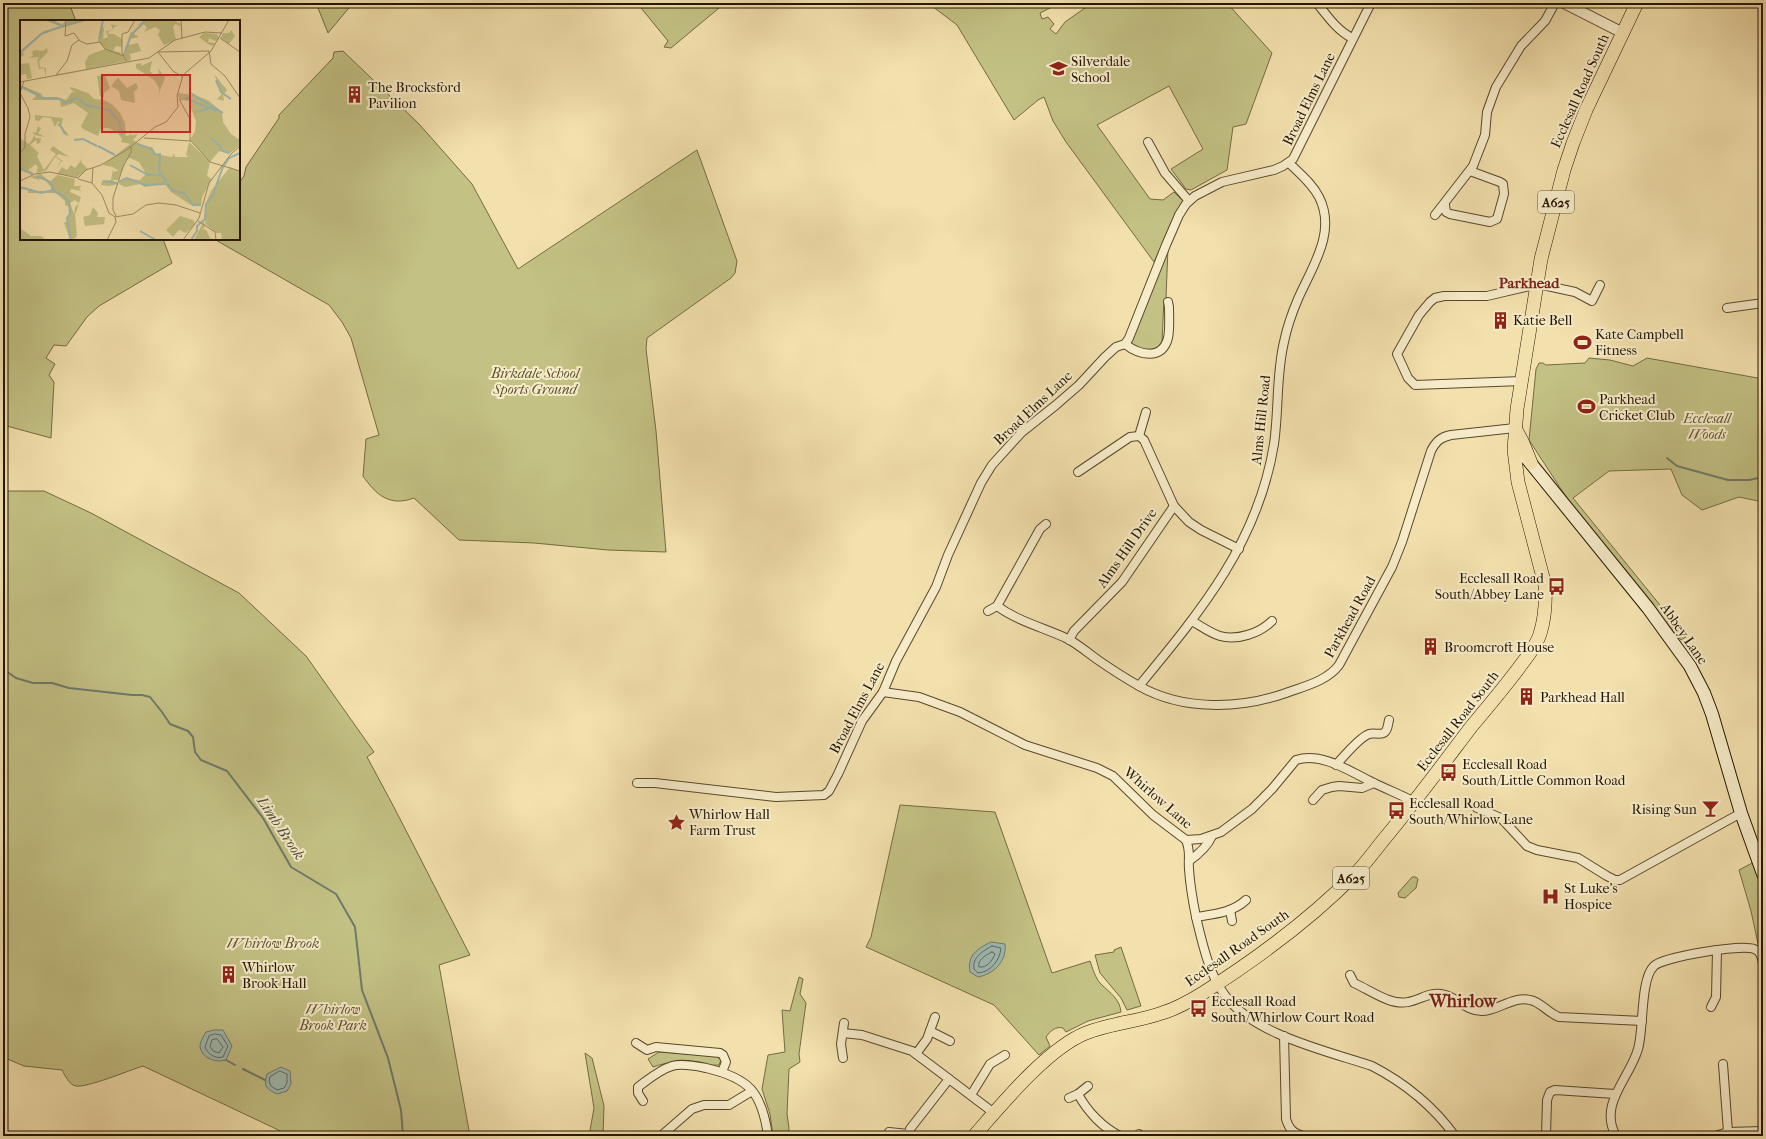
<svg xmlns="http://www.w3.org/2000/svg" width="1766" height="1139" font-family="'IM FELL French Canon',serif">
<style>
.green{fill:#c3c184;stroke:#746b42}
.water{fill:#9fbbb4;stroke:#6e796c}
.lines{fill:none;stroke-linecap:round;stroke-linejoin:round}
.shore{stroke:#62685a;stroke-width:1}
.stream{stroke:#6e796c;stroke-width:2}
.minor-casing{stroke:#58482c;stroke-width:10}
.tertiary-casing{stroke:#58482c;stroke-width:12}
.secondary-casing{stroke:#241501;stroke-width:14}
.primary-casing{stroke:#241501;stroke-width:14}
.minor{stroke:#f7ecca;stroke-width:8}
.tertiary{stroke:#f7ecca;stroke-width:10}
.secondary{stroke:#f7ecca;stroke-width:12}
.primary{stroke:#f3e1ad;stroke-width:13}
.labels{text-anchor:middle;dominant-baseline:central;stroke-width:4;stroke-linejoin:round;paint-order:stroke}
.shield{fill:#f7ecca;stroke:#63563d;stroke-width:1}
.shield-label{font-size:13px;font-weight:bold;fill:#241501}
.poi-label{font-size:14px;fill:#241501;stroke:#f7ecca;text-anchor:start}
.street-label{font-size:14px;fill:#241501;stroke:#f7ecca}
.park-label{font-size:14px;font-style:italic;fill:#5c512f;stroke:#f7ecca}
.neighbourhood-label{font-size:15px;font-weight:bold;fill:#7a1f14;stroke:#f7ecca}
.water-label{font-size:15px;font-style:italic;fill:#4f4f40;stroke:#f7ecca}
.district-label{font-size:18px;font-weight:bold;fill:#7a1f14;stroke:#f7ecca}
.inset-river{fill:none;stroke:#9fbbb4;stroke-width:2}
.inset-road{fill:none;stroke:#a08f68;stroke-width:1}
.view{fill:#d62828;fill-opacity:0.15;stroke:#d62828;stroke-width:2}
.inset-edge{fill:none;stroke:#241501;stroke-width:2}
</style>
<rect width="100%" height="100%" fill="#f3e1ad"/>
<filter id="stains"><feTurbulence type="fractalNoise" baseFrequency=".005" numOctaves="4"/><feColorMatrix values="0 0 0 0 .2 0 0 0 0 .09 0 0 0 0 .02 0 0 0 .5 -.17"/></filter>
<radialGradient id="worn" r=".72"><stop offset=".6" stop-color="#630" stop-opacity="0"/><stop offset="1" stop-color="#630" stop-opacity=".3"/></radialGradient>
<g class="green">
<polygon points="30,3 69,3 76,21 21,21 21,239 163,239 172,263 99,306 87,317 66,346 54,345 46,358 55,364 49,375 54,382 51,438 3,425 3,8"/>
<polygon points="316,3 353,3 328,33"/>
<polygon points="637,3 725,3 671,48 664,47 668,41"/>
<polygon points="928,3 1060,3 1040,13 1042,19 1048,17 1054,24 1050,29 1056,34 1065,22 1092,3 1227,3 1272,53 1246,124 1233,127 1227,170 1191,190 1186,189 1171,169 1203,149 1169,86 1097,125 1150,199 1163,200 1174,192 1183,201 1154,262 1066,142 1053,121 1044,97 1038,100 1014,120 957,25"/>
<path d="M343,51L419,124L472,184L518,269L697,150L737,261L735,273L731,278L647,338L646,349L656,431L666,552L608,550L534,543L459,540L414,498C390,507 376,495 363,476L366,439L379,435L351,338L342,322L329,305L214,239H239V183L244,176L246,167L279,118V115L333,58L334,52Z"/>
<polygon points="1168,248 1166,298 1164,299 1162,342 1157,349 1146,352 1132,345 1131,339"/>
<polygon points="1589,358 1610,360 1633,366 1647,358 1763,379 1763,502 1739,497 1702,510 1682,495 1671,469 1609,471 1573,498 1686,637 1681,640 1591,535 1529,440 1536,369 1539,363 1543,363 1546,365 1585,363"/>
<path d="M3,491H44L91,513L239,593L306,656L374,752L367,757C403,822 435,889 470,955L439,965L470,1136H291L143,1066C130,1070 87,1088 76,1086C69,1085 65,1075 62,1070L24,1066L3,1057Z"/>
<path d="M900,805L995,812L1052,973L1090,961C1093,969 1095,978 1101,984C1110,993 1120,999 1121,1012L1088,1021L1066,1032L1063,1028C1056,1026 1050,1031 1046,1037L1050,1046L1039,1055L994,1005L866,947L871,937Z"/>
<polygon points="1754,862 1763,888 1763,957 1759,948 1751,911 1739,870"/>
<polygon points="1412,877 1416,877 1418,879 1416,888 1405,898 1399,897 1398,893"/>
<polygon points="1121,947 1141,1006 1127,1010 1121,998 1100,973 1095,955 1114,952 1114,950"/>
<polygon points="799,977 803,979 800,994 806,1003 799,1054 800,1062 789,1069 787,1114 789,1128 788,1136 773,1136 770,1114 762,1089 768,1055 785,1052 782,1010 790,1011"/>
<path d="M659,1052L716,1056L721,1060L719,1065C711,1066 704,1063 697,1062C681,1060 668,1062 653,1067L648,1059Z"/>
<polygon points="585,1053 592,1058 604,1106 603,1136 589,1136 594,1108"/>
</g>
<g class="water">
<path d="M991,942L1005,944C1007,961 994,974 978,977L970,972C967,955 977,949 991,942Z"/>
<path d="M214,1030H223L232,1046L226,1060C217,1063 202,1059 200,1047C200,1041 204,1036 206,1032Z"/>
<path d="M281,1067L290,1071L291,1084L287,1091L277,1094C267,1089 263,1087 267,1074Z"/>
</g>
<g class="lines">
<g class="shore">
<path d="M992,946L1001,948C1000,960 991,972 978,973L974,969C972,957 983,951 992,946Z"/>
<path d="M992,952L995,954C992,961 987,968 979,967C977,960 986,955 992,952Z"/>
<path d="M215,1034L221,1035L228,1046L223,1057C215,1059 208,1054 205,1047L209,1036Z"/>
<polygon points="217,1039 223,1047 219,1053 213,1051 210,1046 212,1040"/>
<polygon points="280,1071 287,1074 287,1083 284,1088 277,1090 271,1086 269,1081 270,1077"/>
</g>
<g class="stream">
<polyline points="1760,340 1763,340"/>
<polyline points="1667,458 1677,466 1728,480 1749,480 1763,477"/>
<polyline points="3,669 16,678 33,683 52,683 69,688 132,695 142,695 150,697 162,712 170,724 188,731 193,737 195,752 201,760 227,771 263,818 291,867 336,894 355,927 362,990 388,1058 401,1110 403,1136"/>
<polyline points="226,1060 235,1065"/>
<polyline points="243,1069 265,1080"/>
</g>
<defs>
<g id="minor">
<path d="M1317,3C1328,17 1337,30 1352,38"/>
<polyline points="1148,142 1165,173 1189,201"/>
<polyline points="1445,205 1446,212 1450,214 1490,222 1497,219 1504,194 1503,184 1500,182 1470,171"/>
<polyline points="1435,215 1473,166 1485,135 1487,112 1496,87 1521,46 1545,21 1555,3"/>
<polyline points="1727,308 1763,303"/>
<path d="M1125,344C1139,355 1162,361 1168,338C1170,329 1169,317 1169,307L1168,302"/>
<polyline points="1522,381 1415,385 1408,378 1397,354 1419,315 1430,302 1435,298 1444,296 1487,296 1538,284 1575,292 1592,301 1600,285"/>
<polyline points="1139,436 1146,412"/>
<polyline points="1078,472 1130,437 1139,436 1144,440 1174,506 1189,522 1201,530 1239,549"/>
<polyline points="997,606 1040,529 1046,524"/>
<path d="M988,611L997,606C1019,622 1045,628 1068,639C1079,645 1088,653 1098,660C1111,669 1125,678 1139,686C1183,711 1240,709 1286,693C1305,686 1327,681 1339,665L1392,567L1402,542L1431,451C1436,441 1441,437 1451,435L1515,428"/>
<path d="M1192,621C1201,626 1210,633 1220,636C1237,641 1260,633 1272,621"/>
<polyline points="1069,640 1074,631 1122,582 1174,506"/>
<path d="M1139,686C1200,612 1258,543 1274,444C1279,410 1276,375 1284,342C1287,327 1292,313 1298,299C1312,267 1337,232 1319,197C1312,183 1299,173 1289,163"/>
<path d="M883,692L919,697L960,712L1025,745L1097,768L1113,776L1153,815L1186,840L1201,839L1221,832L1252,809L1272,789L1296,760C1322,752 1349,771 1372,782C1386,789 1401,795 1415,802"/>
<path d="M1336,765C1343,757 1360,737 1369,734C1374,732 1381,736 1385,732C1388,729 1388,724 1389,720"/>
<polyline points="637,783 655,783 776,797 824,795 829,791 838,774 862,721 883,692 896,661 936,587 948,555 981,483 992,465 1022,432 1056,405 1079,385 1105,357 1116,347 1125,344 1129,338 1166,245 1179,215 1186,204 1195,196 1222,182 1274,170 1283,166 1293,159 1371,3"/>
<polyline points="1313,800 1322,790 1332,787 1339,786 1362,788 1374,783"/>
<polyline points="1477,808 1501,818 1527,846 1537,850 1578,858 1607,876 1615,880 1620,880 1741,813"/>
<path d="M1186,840C1191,852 1188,858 1189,869C1190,885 1193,902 1196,917C1202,942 1209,974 1224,994C1251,1034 1327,1051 1372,1066C1405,1083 1433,1106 1455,1136"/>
<path d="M1189,861C1199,854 1207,847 1212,836"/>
<polyline points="1230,910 1232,921"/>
<path d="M1196,917C1214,914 1232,913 1246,900"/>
<path d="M1350,975L1354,983C1370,990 1391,1006 1408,1002C1420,1000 1429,992 1441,994C1457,996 1466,1012 1483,1011C1499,1010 1513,996 1530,1000C1541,1002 1548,1013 1559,1017L1642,1021"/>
<polyline points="1711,1007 1716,997 1717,950"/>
<polyline points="930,1031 950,1041"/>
<polyline points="843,1033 862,1035 912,1051 994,1113"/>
<path d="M1284,1036L1286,1119C1289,1129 1293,1133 1303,1136"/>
<polyline points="636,1043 647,1050 656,1047 720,1053 723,1055 726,1062 722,1072"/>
<polyline points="916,1054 927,1039 935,1017"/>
<polyline points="843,1058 841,1044 844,1023"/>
<polyline points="1723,1064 1728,1132"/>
<path d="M1078,1094C1087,1111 1103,1128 1120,1136"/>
<polyline points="971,1095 990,1064 1005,1055"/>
<polyline points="1069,1098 1078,1094 1088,1086"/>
<path d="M643,1101L638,1093V1087C649,1079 659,1070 672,1066C682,1063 696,1066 706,1068C749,1078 762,1092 768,1136"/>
<polyline points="889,1132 908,1134"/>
<polyline points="661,1136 692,1109 704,1105 729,1105 752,1091"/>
<polyline points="909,1136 910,1129 949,1079"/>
<polyline points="1138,1136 1139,1134"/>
<polyline points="1546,1136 1547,1100 1550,1092 1555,1090 1615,1094"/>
<path d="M1616,1136C1598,1104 1630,1078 1638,1049C1644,1029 1640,979 1654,966C1663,957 1741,944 1754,949C1761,951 1762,958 1763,964"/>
<polyline points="1715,1136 1728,1132 1763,1131"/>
</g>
<polyline id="tertiary" points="1564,3 1623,33"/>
<polyline id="secondary" points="1524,455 1648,608 1690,666 1704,693 1712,714 1741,813 1763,874"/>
<g id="primary">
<polyline points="1515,428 1522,441 1531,463"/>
<path d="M974,1136C1001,1105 1048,1048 1086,1033C1111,1023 1137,1022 1162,1013C1176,1009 1190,1001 1203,993C1258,958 1310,920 1356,873C1366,863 1375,850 1385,838C1415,802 1443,764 1471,727C1487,708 1503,689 1518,669C1526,658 1536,647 1540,634C1545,618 1546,602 1545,585L1518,482L1514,450L1517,409L1541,259L1564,170L1573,143L1586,110L1637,3"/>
</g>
</defs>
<use href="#minor" class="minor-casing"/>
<use href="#tertiary" class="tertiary-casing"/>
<use href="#secondary" class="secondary-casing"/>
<use href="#primary" class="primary-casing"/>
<use href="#minor" class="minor"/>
<use href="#tertiary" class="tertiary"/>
<use href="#secondary" class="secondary"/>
<use href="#primary" class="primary"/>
</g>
<defs>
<symbol id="school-bare" viewBox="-9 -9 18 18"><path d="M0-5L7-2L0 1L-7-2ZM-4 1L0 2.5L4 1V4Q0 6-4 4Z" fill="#8f2418" stroke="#f7ecca" stroke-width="2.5" paint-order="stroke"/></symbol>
<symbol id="building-bare" viewBox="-9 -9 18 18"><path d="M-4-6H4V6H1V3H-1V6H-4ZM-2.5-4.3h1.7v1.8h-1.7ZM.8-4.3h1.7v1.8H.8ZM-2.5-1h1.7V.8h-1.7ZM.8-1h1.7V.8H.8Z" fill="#8f2418" stroke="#f7ecca" stroke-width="2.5" paint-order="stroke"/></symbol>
<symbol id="stadium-bare" viewBox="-9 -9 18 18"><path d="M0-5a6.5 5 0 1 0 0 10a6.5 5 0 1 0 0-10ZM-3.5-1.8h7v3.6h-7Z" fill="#8f2418" stroke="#f7ecca" stroke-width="2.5" paint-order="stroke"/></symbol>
<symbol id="bus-bare" viewBox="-9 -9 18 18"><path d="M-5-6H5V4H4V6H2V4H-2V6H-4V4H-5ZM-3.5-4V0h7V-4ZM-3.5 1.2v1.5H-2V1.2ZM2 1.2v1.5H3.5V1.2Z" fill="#8f2418" stroke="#f7ecca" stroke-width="2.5" paint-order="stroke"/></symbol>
<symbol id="bar-bare" viewBox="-9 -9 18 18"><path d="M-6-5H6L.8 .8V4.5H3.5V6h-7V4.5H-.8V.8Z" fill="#8f2418" stroke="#f7ecca" stroke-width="2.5" paint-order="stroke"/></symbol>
<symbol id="sight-bare" viewBox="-9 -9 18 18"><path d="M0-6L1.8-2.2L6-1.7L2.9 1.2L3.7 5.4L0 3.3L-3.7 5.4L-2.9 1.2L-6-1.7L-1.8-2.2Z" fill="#8f2418" stroke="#f7ecca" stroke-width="2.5" paint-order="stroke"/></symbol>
<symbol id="hospital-bare" viewBox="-9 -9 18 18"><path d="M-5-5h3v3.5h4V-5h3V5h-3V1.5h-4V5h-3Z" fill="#8f2418" stroke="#f7ecca" stroke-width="2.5" paint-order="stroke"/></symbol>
</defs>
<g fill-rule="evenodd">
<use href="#school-bare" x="1046" y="56" width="25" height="25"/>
<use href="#building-bare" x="342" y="82" width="25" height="25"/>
<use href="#building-bare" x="1488" y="308" width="25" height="25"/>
<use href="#stadium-bare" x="1570" y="330" width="25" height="25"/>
<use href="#stadium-bare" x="1574" y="394" width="25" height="25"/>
<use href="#bus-bare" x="1544" y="574" width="25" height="25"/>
<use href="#building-bare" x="1418" y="634" width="25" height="25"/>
<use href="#building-bare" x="1514" y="684" width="25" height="25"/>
<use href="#bus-bare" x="1436" y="760" width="25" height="25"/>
<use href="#bar-bare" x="1698" y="796" width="25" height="25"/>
<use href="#bus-bare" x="1384" y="798" width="25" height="25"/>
<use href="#sight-bare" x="664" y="810" width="25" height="25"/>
<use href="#hospital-bare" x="1538" y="884" width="25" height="25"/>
<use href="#building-bare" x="216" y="962" width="25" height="25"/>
<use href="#bus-bare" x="1186" y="996" width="25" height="25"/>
</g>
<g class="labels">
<g class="shield">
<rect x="1538" y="191" width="36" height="22" rx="3"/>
<rect x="1333" y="867" width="36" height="22" rx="3"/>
</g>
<g class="shield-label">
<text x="1556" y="202">A625</text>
<text x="1351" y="878">A625</text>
</g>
<g class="poi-label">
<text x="1071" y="61">Silverdale<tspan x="1071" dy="16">School</tspan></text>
<text x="368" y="87">The Brocksford<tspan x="368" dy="16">Pavilion</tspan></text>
<text x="1513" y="320">Katie Bell</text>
<text x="1595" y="334">Kate Campbell<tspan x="1595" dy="16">Fitness</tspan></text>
<text x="1599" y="399">Parkhead<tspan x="1599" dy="16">Cricket Club</tspan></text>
<text x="1544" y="578" text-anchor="end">Ecclesall Road<tspan x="1544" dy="16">South/Abbey Lane</tspan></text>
<text x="1444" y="647">Broomcroft House</text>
<text x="1540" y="697">Parkhead Hall</text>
<text x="1462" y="764">Ecclesall Road<tspan x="1462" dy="16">South/Little Common Road</tspan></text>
<text x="1409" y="803">Ecclesall Road<tspan x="1409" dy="16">South/Whirlow Lane</tspan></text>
<text x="1697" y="809" text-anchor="end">Rising Sun</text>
<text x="689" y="814">Whirlow Hall<tspan x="689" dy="16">Farm Trust</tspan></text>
<text x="1564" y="888">St Luke's<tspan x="1564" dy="16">Hospice</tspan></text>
<text x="242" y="967">Whirlow<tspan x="242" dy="16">Brook Hall</tspan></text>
<text x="1211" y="1001">Ecclesall Road<tspan x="1211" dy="16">South/Whirlow Court Road</tspan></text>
</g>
<g class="street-label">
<text transform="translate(1580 91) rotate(-66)">Ecclesall Road South</text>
<text transform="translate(1309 99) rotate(-64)">Broad Elms Lane</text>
<text transform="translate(1033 408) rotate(-43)">Broad Elms Lane</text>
<text transform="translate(1261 420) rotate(-84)">Alms Hill Road</text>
<text transform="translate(1127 548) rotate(-55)">Alms Hill Drive</text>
<text transform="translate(1350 617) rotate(-61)">Parkhead Road</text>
<text transform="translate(1684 634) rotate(55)">Abbey Lane</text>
<text transform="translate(857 708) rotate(-62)">Broad Elms Lane</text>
<text transform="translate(1458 721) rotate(-52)">Ecclesall Road South</text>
<text transform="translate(1158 798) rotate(41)">Whirlow Lane</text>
<text transform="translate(1237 948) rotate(-35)">Ecclesall Road South</text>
</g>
<g class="park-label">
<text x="535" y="373">Birkdale School<tspan x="535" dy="16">Sports Ground</tspan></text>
<text x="1707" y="418">Ecclesall<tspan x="1707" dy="16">Woods</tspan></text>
<text x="273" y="943">Whirlow Brook</text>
<text x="333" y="1009">Whirlow<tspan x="333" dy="16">Brook Park</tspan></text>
</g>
<g class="neighbourhood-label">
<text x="1529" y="283">Parkhead</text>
</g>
<g class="water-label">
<text transform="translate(281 828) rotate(56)">Limb Brook</text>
</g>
<g class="district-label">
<text x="1463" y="1001">Whirlow</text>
</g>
</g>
<g transform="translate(20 20)">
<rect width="220" height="220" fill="#f3e1ad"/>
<path d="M34,0L41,5L47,0H68L24,13L6,28L2,33L5,34L0,38V31L24,11L41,7L28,1ZM125,0H153L161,4V6L155,4L153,7L156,20L144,25L138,15L140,10L135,7L124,12L127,8L124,4L117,5ZM91,4L98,6L94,7L93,10L88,12L89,14H94L102,19V27L96,26L93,31L99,32L107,41L68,49L37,55L39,52V54L66,49L65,42L69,35L85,29L78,21L80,10L81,6L84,8L83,19L88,17L86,11L93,10ZM211,10L215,16L209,24L201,18L203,13H209ZM111,12L119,17L110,19L109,25L118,23L121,31L110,34L111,40L107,41L103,34ZM184,13L197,14L199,19L195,21L189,18L188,22L195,23L193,26L188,24L179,17ZM27,28L28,32L19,41L20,47L26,48V57L24,48L19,49L17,40L19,37L8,38L13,36L12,32L15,30L23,31ZM132,41L130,51L134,56L139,53L138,48L145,58L139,73V68L134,60L116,48V44L121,43V46ZM9,43L12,58L7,59L6,54L0,55V44ZM194,54L207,70L204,74L209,76L203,75L204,81L197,79L202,74ZM85,55L90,68L84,73V77L80,76L77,56ZM98,58L107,68L116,63L118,68L114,72L115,83L101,80L99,71L91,66ZM0,62V65L22,74L21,77H37L46,80L52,72L55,73L50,68L51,67L68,73L74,79L84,80L93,85L100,93L105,103L106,116L110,115L111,108V115L118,114L113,120L126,127H132L136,134L152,137L154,133L155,137H168L166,135L169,122L190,142L187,156L192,159L182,177L181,185H171L151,172L145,164L125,167L120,164L105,167L99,164L103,158L120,160L126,154L119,142L110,138L106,140L98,160H92L98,164L90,166L81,165L82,161L91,160L93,149L94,153L95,151H99L93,147L83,145L110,124L101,122L102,119L98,113L89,108H81L78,116L63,109L61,106L68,93L54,83L41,87L40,80H12L17,75L2,67L0,69ZM158,73L173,75L188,80L202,92L203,102L211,114L220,120V125L209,134L200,130L190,142L170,120L175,111L176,101L169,84L171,81L160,80L165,87L158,77ZM15,95L43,98L41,106L49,115L46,116L40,106H37L40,103L38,101L35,107L31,98L23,97L19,101L15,100ZM18,106L21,109L18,113L25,117L15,115V118H21L20,123L17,124L16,120L10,125L19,133L17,136L24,150L36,134L30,130L33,126L49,137L38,134L36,137L45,142L42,141L34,152L41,141L35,137L26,151L16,153L18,148L16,144L8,150L14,153L0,149V118L9,124L15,115L12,112L16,113ZM62,139L61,142L68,149L57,157L37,154L42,147L47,150L51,145L55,148ZM210,147L220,151V220H202L201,213H196L187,205L186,206L185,200L186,183L191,171ZM21,154L30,162L37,155L55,159L54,166H62L59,168L61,171L51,169L50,172L61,177L59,183L55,180L50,183L54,194L55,187L59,184L55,195L57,216L53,220H50L44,203L47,201L50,187L45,185V181L36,173H8V170L0,169V164L1,167L18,171H31V167L24,159L20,157L19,160L10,157ZM73,187L78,193L77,197H85L84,204L65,206L63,197L70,195ZM160,196L173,200L175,204L166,213L159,210L153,217L146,210ZM184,201L185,206L183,209L186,210L191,220H174ZM0,208L11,216H21L26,220H0Z" fill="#c3c184"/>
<path class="inset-river" d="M27,0L41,5M34,9L64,0M21,14L34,9M79,19L83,0M105,32L111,15L126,0M0,33L21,14M196,60L201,72L211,79M2,67L23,78L40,79L46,83L57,78L66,85L89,90L99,101L102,115M169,72L203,93M165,78L197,91M175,92L188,89M39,103L45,114M191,118L201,127L200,130L209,133M54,120L63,119L77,126M117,124L130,128L136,135L140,134L139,151L152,170L165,174L173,185H181M78,126L95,135M110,145L128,155H140M0,149L13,154M17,156L30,162L35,172L44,176L49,182L50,194L47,198L51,220M83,161L97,163M99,162L107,158L125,165L146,164M0,167L21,173L33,170M120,211L136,220M171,220L177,211V206L185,199L186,184L193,175L202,149L209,138L220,133"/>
<path class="inset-road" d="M46,0L45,16L54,13L60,21M161,0L162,19M200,18L220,32M60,21L67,24L80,22L85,29L104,36M138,32L189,31L191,44L205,56L220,78M138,32L153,51L163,57M107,42L102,33V14L108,12L115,0M36,55L47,41L52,25L59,20M0,62L129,38L155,20L185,12L202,13M0,73L8,88L10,97L5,114V127L0,133M0,73L4,61M159,79L170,99V121M124,118L171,121L190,142L220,151M58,159L72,163M0,161L15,154L30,152L58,158L66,150L81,145L108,129L135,107L146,102L158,87L157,76L163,55L191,31L209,0M72,163L82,175L89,193L95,197M72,163L73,148M96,196L93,190V178L103,147L111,132V126M95,197L113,194L126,185L139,183L156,185L180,193M178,201L195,212L196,220M87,220L96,202L95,197M163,220L179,198L189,163L211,134L220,126"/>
<path class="view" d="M82,55H170V112H82Z"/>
<rect width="220" height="220" class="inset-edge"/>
</g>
<rect width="1766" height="1139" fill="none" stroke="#f3e1ad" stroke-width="16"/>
<rect x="4" y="4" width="1758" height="1131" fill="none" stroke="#241501" stroke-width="2"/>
<rect x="8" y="8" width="1750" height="1123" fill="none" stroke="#241501"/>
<rect width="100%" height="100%" filter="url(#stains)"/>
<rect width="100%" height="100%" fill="url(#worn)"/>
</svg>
